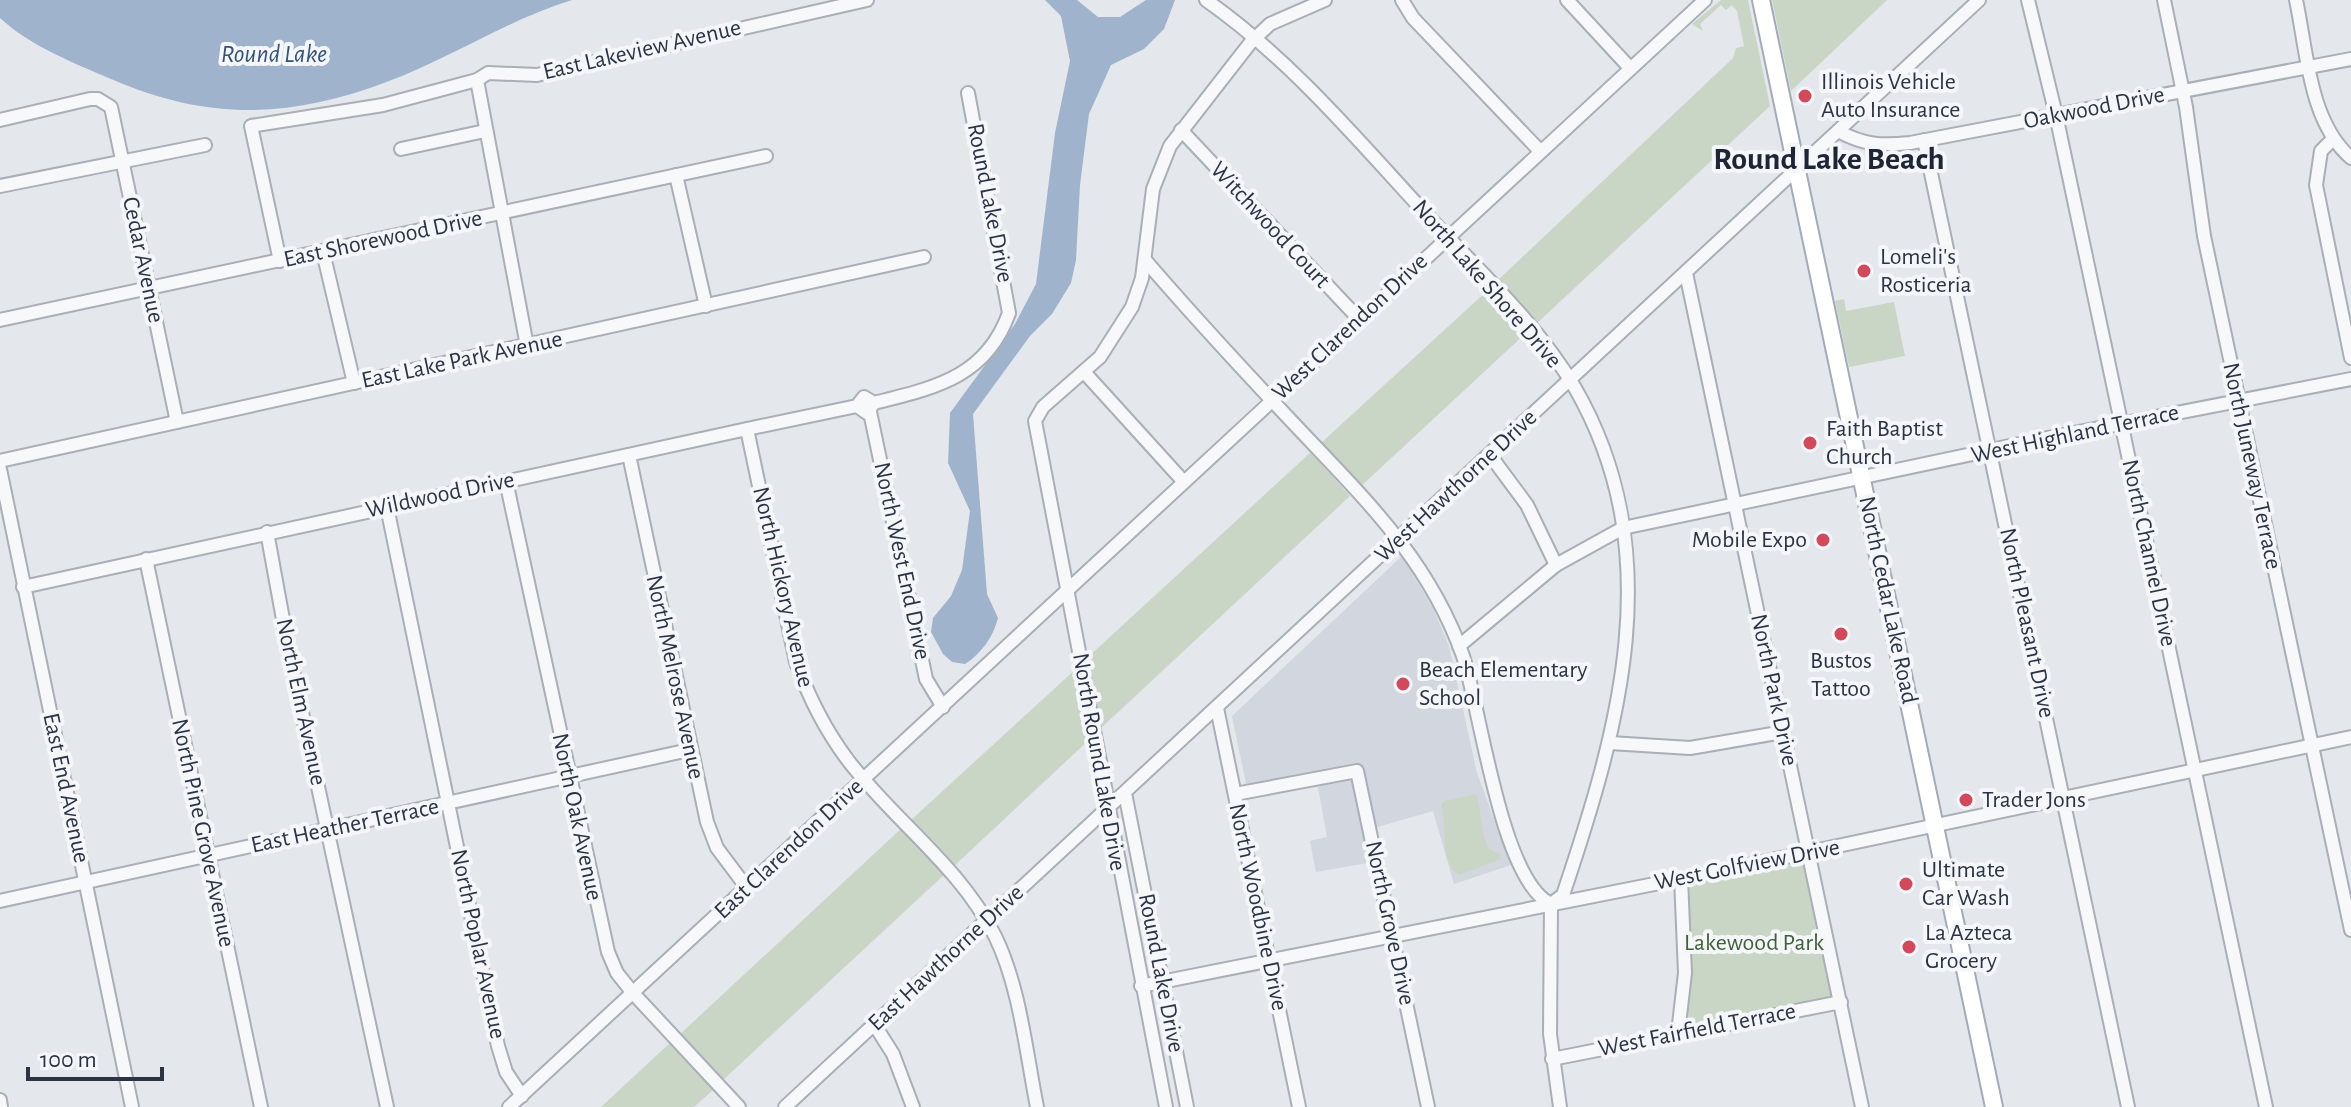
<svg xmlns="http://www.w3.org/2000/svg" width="2351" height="1107" font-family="'Alegreya Sans',sans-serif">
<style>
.built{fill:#d2d6de}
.green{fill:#c9d6c5}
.water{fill:#9fb4cc}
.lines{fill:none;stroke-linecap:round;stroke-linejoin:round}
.minor-casing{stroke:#a9aeb7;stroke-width:16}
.major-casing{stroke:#a3abb8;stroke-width:20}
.minor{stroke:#f7f8fa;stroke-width:12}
.major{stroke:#fff;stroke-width:16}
.poi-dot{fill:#d1495b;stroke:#f4f6f9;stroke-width:3}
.labels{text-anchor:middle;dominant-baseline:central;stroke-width:8;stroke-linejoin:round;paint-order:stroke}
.street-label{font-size:24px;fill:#2b3445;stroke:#f4f6f9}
.poi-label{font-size:24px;fill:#2b3445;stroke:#f4f6f9;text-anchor:start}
.park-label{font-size:24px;fill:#3f6138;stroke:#f4f6f9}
.water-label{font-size:26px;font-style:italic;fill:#34527a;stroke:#f4f6f9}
.district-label{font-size:32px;font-weight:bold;fill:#1d2536;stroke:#f4f6f9}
</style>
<rect width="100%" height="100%" fill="#e4e7ec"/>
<polygon class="built" points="1402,556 1433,608 1449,646 1477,773 1511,865 1454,884 1433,811 1367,830 1373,862 1316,872 1310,841 1327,837 1315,771 1246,784 1232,716"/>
<g class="green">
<polygon points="1721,0 1748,0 1770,106 1535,325 1497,281 1733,58 1736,48 1744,46 1737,11 1732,5 1726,10 1721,5 1700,24 1703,31 1692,24"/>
<polygon points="1772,0 1887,0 1791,91"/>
<polygon points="1488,290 1526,333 1360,487 1321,443"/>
<polygon points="1844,299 1846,311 1894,302 1905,356 1849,367 1835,301"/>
<polygon points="1311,452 1350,496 1100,729 1087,658"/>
<polygon points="1078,667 1091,738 953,867 911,820"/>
<path d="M1476,794C1482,814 1480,829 1488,848L1500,854V859L1460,875C1440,866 1447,828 1441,805L1444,801Z"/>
<polygon points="903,827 945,874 722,1081 678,1036"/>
<polygon points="1810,859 1840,999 1685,1029 1681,883"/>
<polygon points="671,1042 714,1089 694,1107 601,1107"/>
</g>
<g class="water">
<path d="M0,0H572C507,20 451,58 389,81C290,119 208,121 111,79C74,63 30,46 0,18Z"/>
<path d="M1045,0H1077L1098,17H1120L1146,0H1175L1164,29L1144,49L1111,65L1089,114L1080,185L1076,260L1071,283L1052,314L1030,336L973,414L987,594L998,618C993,637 982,653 965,664L952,662L943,654L931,632L933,618L951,596L962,570L970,511L948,463L950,413L1015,324L1036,284L1055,133L1070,61L1061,16Z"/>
</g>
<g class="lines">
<defs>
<g id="minor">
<path d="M1206,0C1290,59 1357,139 1426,214C1477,269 1537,323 1575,388C1670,553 1619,728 1563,895L1551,904L1550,1034L1560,1107"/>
<polyline points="1402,0 1413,18 1540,151"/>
<polyline points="1567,0 1630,68"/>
<polyline points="2028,0 2056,115 2266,1107"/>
<polyline points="2164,0 2186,107 2204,236 2351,930"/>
<path d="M2296,0C2307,51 2309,122 2351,158"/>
<polyline points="477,80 527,346"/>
<polyline points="0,120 90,99 98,99 111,107 177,422"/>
<polyline points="1181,130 1359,319"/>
<path d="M1838,131C1864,145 1881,146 1910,143L2351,59"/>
<polyline points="2333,139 2321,151 2316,185 2351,358"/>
<polyline points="1924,140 2128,1107"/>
<polyline points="401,149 485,131"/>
<polyline points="676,175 706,306"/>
<polyline points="0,186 205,145"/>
<polyline points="323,252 354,383"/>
<path d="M1145,260C1194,317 1245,372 1297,427C1365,499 1429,560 1463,656C1480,707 1501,881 1551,904"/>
<polyline points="280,261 251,126 383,105 477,80 488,73 537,75 867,0"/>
<polyline points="1686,273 1862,1107"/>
<polyline points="0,320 766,156"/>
<polyline points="1085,373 1184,482"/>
<path d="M874,403C933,388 986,378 1009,313L968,93"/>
<polyline points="870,412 926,679 943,707"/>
<path d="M747,429L796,662C809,698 824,728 847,759C893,820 959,865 995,936C1020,987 1026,1052 1037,1107"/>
<polyline points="629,455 707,822 717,848 747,888"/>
<polyline points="1490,455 1527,505 1556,565"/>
<polyline points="0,461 924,257"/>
<polyline points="0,469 132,1107"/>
<polyline points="506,481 608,952 617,973 633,993 739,1107"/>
<polyline points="387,507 498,1046 506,1072 522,1096"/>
<polyline points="267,532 289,652 387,1107"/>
<polyline points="146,559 261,1107"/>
<polyline points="23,587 747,429 857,406 867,413 874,403 864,397 857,406"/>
<polyline points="1459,646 1556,565 1623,528 2048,438 2351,379"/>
<polyline points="1217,708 1299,1107"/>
<polyline points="1610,743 1690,748 1783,732"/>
<polyline points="1125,793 1187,1107"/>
<polyline points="1235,794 1357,771 1428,1107"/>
<polyline points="0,901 689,750"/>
<polyline points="1141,986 1720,871 2351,737"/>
<polyline points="874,1024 893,1054 913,1107"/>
<polyline points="1678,1033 1685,973 1681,878"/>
<polyline points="1552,1059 1841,1002"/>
<polyline points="0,1100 1,1107"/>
<polyline points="509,1107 1705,0"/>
<polyline points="785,1107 1979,0"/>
<polyline points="1166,1107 1035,421 1043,407 1100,357 1132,307 1142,278 1153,189 1170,146 1251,42 1270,24 1325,0"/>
</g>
<polyline id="major" points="1761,0 1994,1107"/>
</defs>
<use href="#minor" class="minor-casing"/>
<use href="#major" class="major-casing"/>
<use href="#minor" class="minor"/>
<use href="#major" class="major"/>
</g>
<g class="poi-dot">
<circle cx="1805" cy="96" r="8"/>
<circle cx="1864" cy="271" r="8"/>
<circle cx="1810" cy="443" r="8"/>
<circle cx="1823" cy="540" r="8"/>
<circle cx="1841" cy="634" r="8"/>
<circle cx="1403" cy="684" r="8"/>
<circle cx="1966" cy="800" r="8"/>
<circle cx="1906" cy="884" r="8"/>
<circle cx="1909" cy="947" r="8"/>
</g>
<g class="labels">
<g class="street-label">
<text transform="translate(642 50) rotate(-13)">East Lakeview Avenue</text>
<text transform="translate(2094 108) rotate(-11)">Oakwood Drive</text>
<text transform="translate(990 203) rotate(79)">Round Lake Drive</text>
<text transform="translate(1270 225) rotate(47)">Witchwood Court</text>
<text transform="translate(383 239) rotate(-12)">East Shorewood Drive</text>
<text transform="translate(143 260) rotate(78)">Cedar Avenue</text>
<text transform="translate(1487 284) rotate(49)">North Lake Shore Drive</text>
<text transform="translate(1350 327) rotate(-43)">West Clarendon Drive</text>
<text transform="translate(462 360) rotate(-12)">East Lake Park Avenue</text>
<text transform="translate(2075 434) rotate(-12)">West Highland Terrace</text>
<text transform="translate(2252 466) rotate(78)">North Juneway Terrace</text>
<text transform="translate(1456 486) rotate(-43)">West Hawthorne Drive</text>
<text transform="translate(440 495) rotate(-12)">Wildwood Drive</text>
<text transform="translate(2149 553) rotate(78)">North Channel Drive</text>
<text transform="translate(902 561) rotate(78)">North West End Drive</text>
<text transform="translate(783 587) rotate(77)">North Hickory Avenue</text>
<text transform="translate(1888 600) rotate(78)">North Cedar Lake Road</text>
<text transform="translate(2027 623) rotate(78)">North Pleasant Drive</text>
<text transform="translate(675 677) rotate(78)">North Melrose Avenue</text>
<text transform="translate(1774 690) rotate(78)">North Park Drive</text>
<text transform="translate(301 702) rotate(78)">North Elm Avenue</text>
<text transform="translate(1099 762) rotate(80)">North Round Lake Drive</text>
<text transform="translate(66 788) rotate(78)">East End Avenue</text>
<text transform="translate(577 817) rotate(78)">North Oak Avenue</text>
<text transform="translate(345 826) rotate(-12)">East Heather Terrace</text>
<text transform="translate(203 833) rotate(78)">North Pine Grove Avenue</text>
<text transform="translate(789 849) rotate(-43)">East Clarendon Drive</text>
<text transform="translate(1747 865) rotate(-11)">West Golfview Drive</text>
<text transform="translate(1258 907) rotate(78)">North Woodbine Drive</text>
<text transform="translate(1390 923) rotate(78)">North Grove Drive</text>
<text transform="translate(478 944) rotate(78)">North Poplar Avenue</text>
<text transform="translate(946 958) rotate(-43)">East Hawthorne Drive</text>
<text transform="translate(1161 973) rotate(79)">Round Lake Drive</text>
<text transform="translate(1697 1030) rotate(-11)">West Fairfield Terrace</text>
</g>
<g class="poi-label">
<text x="1821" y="82">Illinois Vehicle<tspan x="1821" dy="28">Auto Insurance</tspan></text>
<text x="1880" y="257">Lomeli's<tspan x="1880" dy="28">Rosticeria</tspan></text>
<text x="1826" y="429">Faith Baptist<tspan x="1826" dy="28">Church</tspan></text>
<text x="1807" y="540" text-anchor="end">Mobile Expo</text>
<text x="1841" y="661" text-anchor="middle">Bustos<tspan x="1841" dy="28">Tattoo</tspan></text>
<text x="1419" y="670">Beach Elementary<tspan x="1419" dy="28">School</tspan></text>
<text x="1982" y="800">Trader Jons</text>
<text x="1922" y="870">Ultimate<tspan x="1922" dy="28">Car Wash</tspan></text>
<text x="1925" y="933">La Azteca<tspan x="1925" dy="28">Grocery</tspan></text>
</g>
<g class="park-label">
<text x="1754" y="943">Lakewood Park</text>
</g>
<g class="water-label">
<text x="274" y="54">Round Lake</text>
</g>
<g class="district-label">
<text x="1829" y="159">Round Lake Beach</text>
</g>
</g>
<path d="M28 1067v12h134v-12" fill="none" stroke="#2b3445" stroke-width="4"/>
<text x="40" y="1067" font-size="24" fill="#2b3445" stroke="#f4f6f9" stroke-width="6" paint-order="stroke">100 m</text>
</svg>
